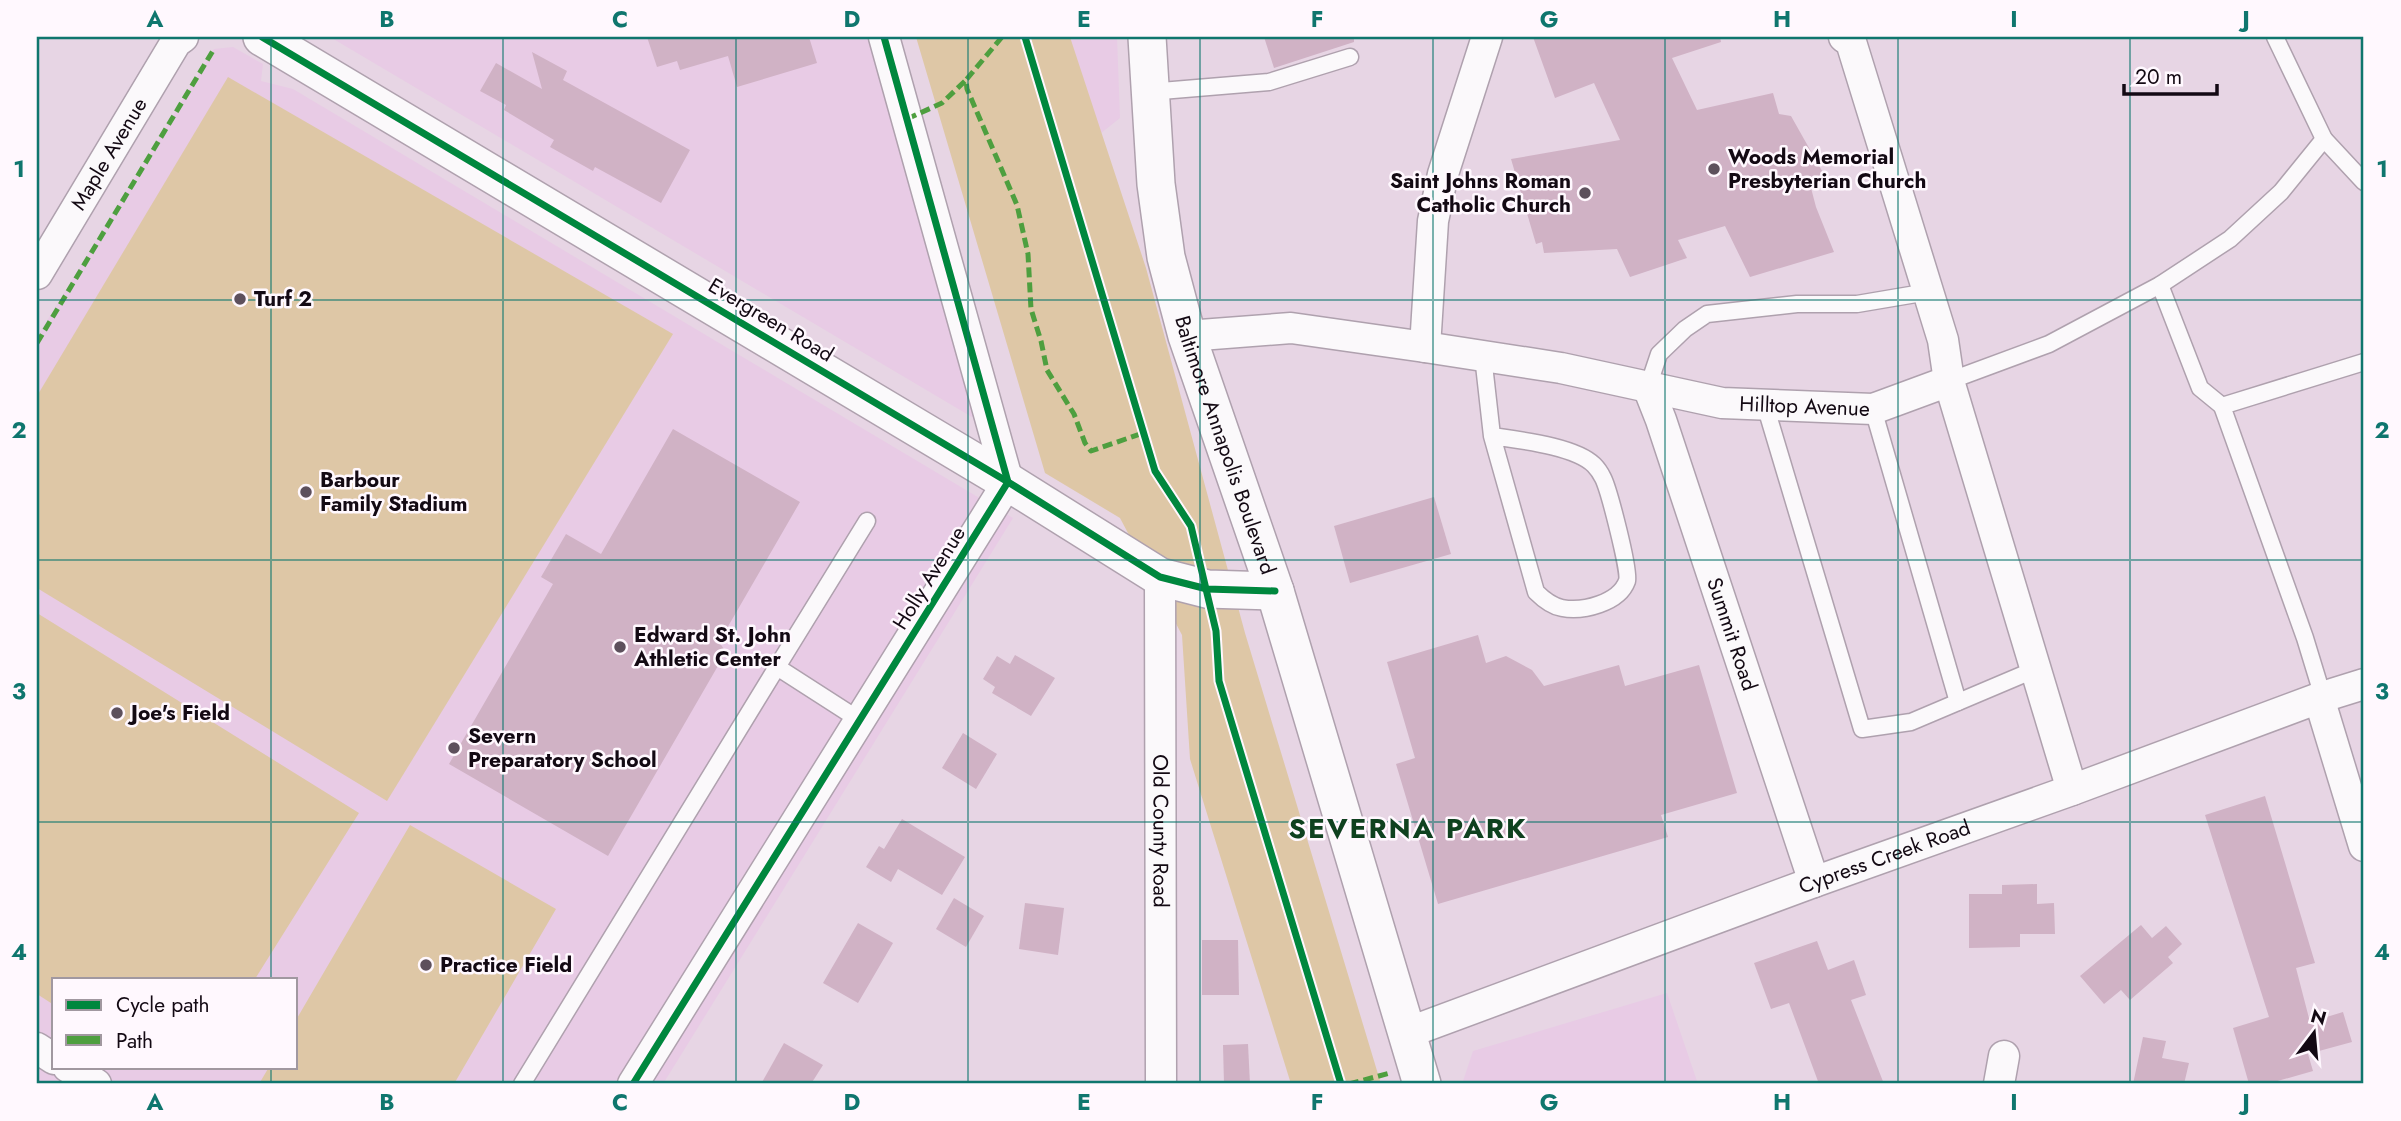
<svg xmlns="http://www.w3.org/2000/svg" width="2401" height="1121" font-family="Jost,sans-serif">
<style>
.built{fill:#e8cbe5;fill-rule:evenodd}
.green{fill:#dec7a6}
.building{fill:#d0b2c5}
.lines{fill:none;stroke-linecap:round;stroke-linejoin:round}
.service-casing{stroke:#afa1ae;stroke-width:19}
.minor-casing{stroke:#afa1ae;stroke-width:33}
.tertiary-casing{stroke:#afa1ae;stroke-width:40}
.service{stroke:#fbf9fb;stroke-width:16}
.minor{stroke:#fbf9fb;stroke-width:30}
.tertiary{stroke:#fbf9fb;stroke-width:37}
.quiet{stroke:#4e9f3f;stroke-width:5;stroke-dasharray:10 5;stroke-linecap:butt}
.cycleway-casing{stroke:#fff8fe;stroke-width:11}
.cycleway{stroke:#00873e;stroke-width:7}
.grid{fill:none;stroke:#0f766e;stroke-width:2;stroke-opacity:0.55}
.poi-dot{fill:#5d505c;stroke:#fff8fe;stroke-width:2.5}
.labels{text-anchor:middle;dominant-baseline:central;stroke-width:5;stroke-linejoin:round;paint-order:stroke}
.street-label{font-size:21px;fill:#130913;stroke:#fff8fe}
.poi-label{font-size:21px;font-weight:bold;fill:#130913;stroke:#fff8fe;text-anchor:start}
.district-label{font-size:28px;font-weight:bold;letter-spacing:2px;fill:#0f411f;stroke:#fff8fe}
.neatline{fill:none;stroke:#0f766e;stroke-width:2.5}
.grid-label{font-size:23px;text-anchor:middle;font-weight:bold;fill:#0f766e}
</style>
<rect width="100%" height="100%" fill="#e7d5e4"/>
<g class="built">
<polygon points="330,37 872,37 977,420"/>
<polygon points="1056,37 1117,37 1120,118 1086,145"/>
<path d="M233,47L263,64L261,81L293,89L1013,518L663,1084H37V337L214,49ZM54,979H296V1067H54Z"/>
<polygon points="1667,993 1698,1084 1464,1084 1463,1081 1473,1051"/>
</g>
<g class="green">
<polygon points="916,37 1070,37 1146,268 1245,633 1381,1084 1291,1084 1190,759 1182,635 1120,518 1045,473"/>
<polygon points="228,77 673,334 387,801 37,588 37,396"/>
<polygon points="37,613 359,813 255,979 54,979 54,1005 37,994"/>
<polygon points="410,825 556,909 454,1084 259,1084 269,1067 296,1067 296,1020"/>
</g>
<g class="building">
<polygon points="647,37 809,37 817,63 737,87 728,56 680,70 677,61 657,67"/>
<polygon points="1264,37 1354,37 1354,42 1274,68"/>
<polygon points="1533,37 1720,37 1721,42 1672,58 1697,110 1773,93 1779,114 1791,116 1826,178 1811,188 1816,207 1834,252 1750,277 1725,226 1678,240 1687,258 1630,277 1617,249 1544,253 1542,242 1536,244 1511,159 1620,140 1594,83 1555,98"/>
<polygon points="532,52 567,71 563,80 690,150 661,203 595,167 593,171 550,147 554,140 504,110 506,105 480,91 496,63 542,89"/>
<polygon points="673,429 800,502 719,642 726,652 608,856 449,764 553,584 541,577 566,534 601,554"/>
<polygon points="1434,497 1451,554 1350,583 1334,526"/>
<polygon points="1478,635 1486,663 1506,656 1532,670 1544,686 1619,665 1625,686 1699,665 1737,793 1661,815 1668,837 1438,904 1396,764 1415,758 1387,662"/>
<polygon points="1015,655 1055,678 1031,716 992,693 995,687 983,679 997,656 1010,664"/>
<polygon points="963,733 997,754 976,789 942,768"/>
<polygon points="2265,796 2315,963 2296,968 2310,1022 2343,1012 2352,1042 2308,1054 2313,1071 2267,1084 2249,1084 2233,1028 2269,1017 2205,815"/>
<polygon points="902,819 965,857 942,895 898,869 891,882 866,867 879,846 884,849"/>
<polygon points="2037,884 2037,904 2054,903 2055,934 2020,934 2020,947 1969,948 1969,894 2002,894 2002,885"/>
<polygon points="954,898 984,916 966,947 936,929"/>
<polygon points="1025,903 1064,908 1058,955 1019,949"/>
<polygon points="858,923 893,943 858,1003 823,983"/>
<polygon points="2141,925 2152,938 2166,926 2182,944 2168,957 2173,963 2130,1000 2121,990 2104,1004 2080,976"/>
<polygon points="1202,940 1238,940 1239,995 1202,995"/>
<polygon points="1817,941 1828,970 1854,960 1866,995 1851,1000 1884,1084 1819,1084 1789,1003 1771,1009 1754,963"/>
<polygon points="2143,1037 2166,1041 2162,1058 2189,1063 2184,1084 2133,1084"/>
<polygon points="784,1043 823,1065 811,1084 761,1084"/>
<polygon points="1248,1044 1250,1084 1224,1084 1223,1045"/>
</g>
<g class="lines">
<defs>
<g id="service">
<polyline points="2275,37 2324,139 2364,182"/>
<polyline points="1149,92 1269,82 1350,57"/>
<polyline points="2160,285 2200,388 2222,406"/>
<path d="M1483,356L1492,436L1536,592C1543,599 1551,606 1562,608C1583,612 1619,603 1627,581C1630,571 1609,490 1603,478C1601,474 1597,468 1594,465C1575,446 1518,440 1492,436"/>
<polyline points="1949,381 2049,344 2160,285 2230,239 2281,192 2324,139"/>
<polyline points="1648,387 1659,354 1685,329 1707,314 1797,304 1857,304 1928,292"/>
<polyline points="1765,405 1862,729 1911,722 2036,669"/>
<polyline points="1873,409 1958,702"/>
<polyline points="777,667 867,521"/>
<polyline points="2323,697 2305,638 2222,406 2364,362"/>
<polyline points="522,1084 777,667 861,721"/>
</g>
<g id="minor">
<path id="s1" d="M37,274L176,42L183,37"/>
<polyline points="1187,336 1291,328 1425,347 1433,221 1443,174 1487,37"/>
<path id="s2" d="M1425,347L1561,368L1722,403L1873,409L1949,381L1943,340L1851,42L1844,37"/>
<polyline points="1949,381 2072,790"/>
<path id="s3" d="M1648,387L1661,420L1814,882"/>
<path id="s4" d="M1160,577L1161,1084"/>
<polyline points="2319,698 2364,846"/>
<path id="s5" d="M1407,1033L1814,882L2072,790L2319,698L2364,684"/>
<polyline points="37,1048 54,1059"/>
<polyline points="68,1067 96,1084"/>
<polyline points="633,1084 1008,482 884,37"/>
<polyline points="1999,1084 2004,1056"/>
</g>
<g id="tertiary">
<polyline points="262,37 1008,482 1160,577 1207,589 1275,591"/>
<path id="s6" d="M1147,37L1156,184L1166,257L1187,336L1275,591L1422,1084"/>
</g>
</defs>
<use href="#service" class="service-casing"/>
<use href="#minor" class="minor-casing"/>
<use href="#tertiary" class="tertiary-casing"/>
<use href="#service" class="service"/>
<use href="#minor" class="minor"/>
<use href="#tertiary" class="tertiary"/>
<g class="quiet">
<polyline points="1002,37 966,80 967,89 1017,205 1028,254 1031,309 1041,341 1047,370 1074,414 1085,443 1091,451 1143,433"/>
<polyline points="907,119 942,103 966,80"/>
<polyline points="37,343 214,49"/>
<polyline points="1349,1084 1390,1073"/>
</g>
<defs>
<g id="cycleway">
<polyline points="262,37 1008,482 1160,577 1207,589 1275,591"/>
<polyline points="1025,37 1155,471 1191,526 1216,631 1219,681 1341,1084"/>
<polyline points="633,1084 1008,482 884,37"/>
</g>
</defs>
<use href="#cycleway" class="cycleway-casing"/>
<use href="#cycleway" class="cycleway"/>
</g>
<path class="grid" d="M271,37V979M503,37V1084M736,37V1084M968,37V1084M1200,37V1084M1433,37V1084M1665,37V1084M1898,37V1084M2130,37V1084M37,300H2364M37,560H2364M37,822H2364M271,1067V1084"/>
<g class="poi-dot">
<circle cx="1714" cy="169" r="7"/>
<circle cx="1585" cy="193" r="7"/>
<circle cx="240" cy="299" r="7"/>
<circle cx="306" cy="492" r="7"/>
<circle cx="620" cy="647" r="7"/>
<circle cx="117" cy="713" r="7"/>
<circle cx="454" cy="748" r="7"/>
<circle cx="426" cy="965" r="7"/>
</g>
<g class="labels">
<g class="street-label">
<text stroke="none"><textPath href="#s1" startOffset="140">Maple Avenue</textPath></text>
<text transform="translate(771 320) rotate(31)">Evergreen Road</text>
<text stroke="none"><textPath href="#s2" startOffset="385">Hilltop Avenue</textPath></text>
<text stroke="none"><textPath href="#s6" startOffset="418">Baltimore Annapolis Boulevard</textPath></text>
<text transform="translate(929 578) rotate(-58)">Holly Avenue</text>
<text stroke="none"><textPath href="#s3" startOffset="261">Summit Road</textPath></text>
<text stroke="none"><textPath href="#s4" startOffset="254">Old County Road</textPath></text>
<text stroke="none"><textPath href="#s5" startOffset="509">Cypress Creek Road</textPath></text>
</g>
<g class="poi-label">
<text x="1728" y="157">Woods Memorial<tspan x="1728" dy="24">Presbyterian Church</tspan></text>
<text x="1571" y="181" text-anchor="end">Saint Johns Roman<tspan x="1571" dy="24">Catholic Church</tspan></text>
<text x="254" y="299">Turf 2</text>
<text x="320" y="480">Barbour<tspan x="320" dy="24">Family Stadium</tspan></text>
<text x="634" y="635">Edward St. John<tspan x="634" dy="24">Athletic Center</tspan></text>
<text x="131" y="713">Joe's Field</text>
<text x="468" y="736">Severn<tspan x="468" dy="24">Preparatory School</tspan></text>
<text x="440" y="965">Practice Field</text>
</g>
<g class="district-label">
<text x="1408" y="828">SEVERNA PARK</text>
</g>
</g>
<rect width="2401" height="1121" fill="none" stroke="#fff8fe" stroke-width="77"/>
<rect x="52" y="978" width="245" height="91" fill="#fff8fe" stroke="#a198a0" stroke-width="2"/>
<rect x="66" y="1000" width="35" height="10" fill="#00873e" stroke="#a198a0" stroke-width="2"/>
<text x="116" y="1012" font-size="21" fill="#130913">Cycle path</text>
<rect x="66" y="1035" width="35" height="10" fill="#4e9f3f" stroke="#a198a0" stroke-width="2"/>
<text x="116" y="1048" font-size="21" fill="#130913">Path</text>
<g transform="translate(2314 1033) rotate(16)" stroke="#fff8fe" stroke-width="5" paint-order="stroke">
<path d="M0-5L12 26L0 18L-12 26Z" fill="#130913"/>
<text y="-10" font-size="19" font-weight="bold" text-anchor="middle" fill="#130913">N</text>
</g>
<path d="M2124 84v10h93v-10" fill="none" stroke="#130913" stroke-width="3.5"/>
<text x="2135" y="84" font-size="21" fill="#130913" stroke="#fff8fe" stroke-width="5" paint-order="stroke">20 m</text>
<rect x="38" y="38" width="2324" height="1044" class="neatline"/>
<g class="grid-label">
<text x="155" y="27">A</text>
<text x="387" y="27">B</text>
<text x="620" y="27">C</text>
<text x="852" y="27">D</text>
<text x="1084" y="27">E</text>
<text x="1317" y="27">F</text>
<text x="1549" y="27">G</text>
<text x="1782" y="27">H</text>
<text x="2014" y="27">I</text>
<text x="2246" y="27">J</text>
<text x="19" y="177">1</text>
<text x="2382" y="177">1</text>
<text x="19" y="438">2</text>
<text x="2382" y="438">2</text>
<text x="19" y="699">3</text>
<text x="2382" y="699">3</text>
<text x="19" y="960">4</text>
<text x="2382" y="960">4</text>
<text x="155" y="1110">A</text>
<text x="387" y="1110">B</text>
<text x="620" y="1110">C</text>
<text x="852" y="1110">D</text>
<text x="1084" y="1110">E</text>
<text x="1317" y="1110">F</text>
<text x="1549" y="1110">G</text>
<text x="1782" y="1110">H</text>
<text x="2014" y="1110">I</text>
<text x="2246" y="1110">J</text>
</g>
</svg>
